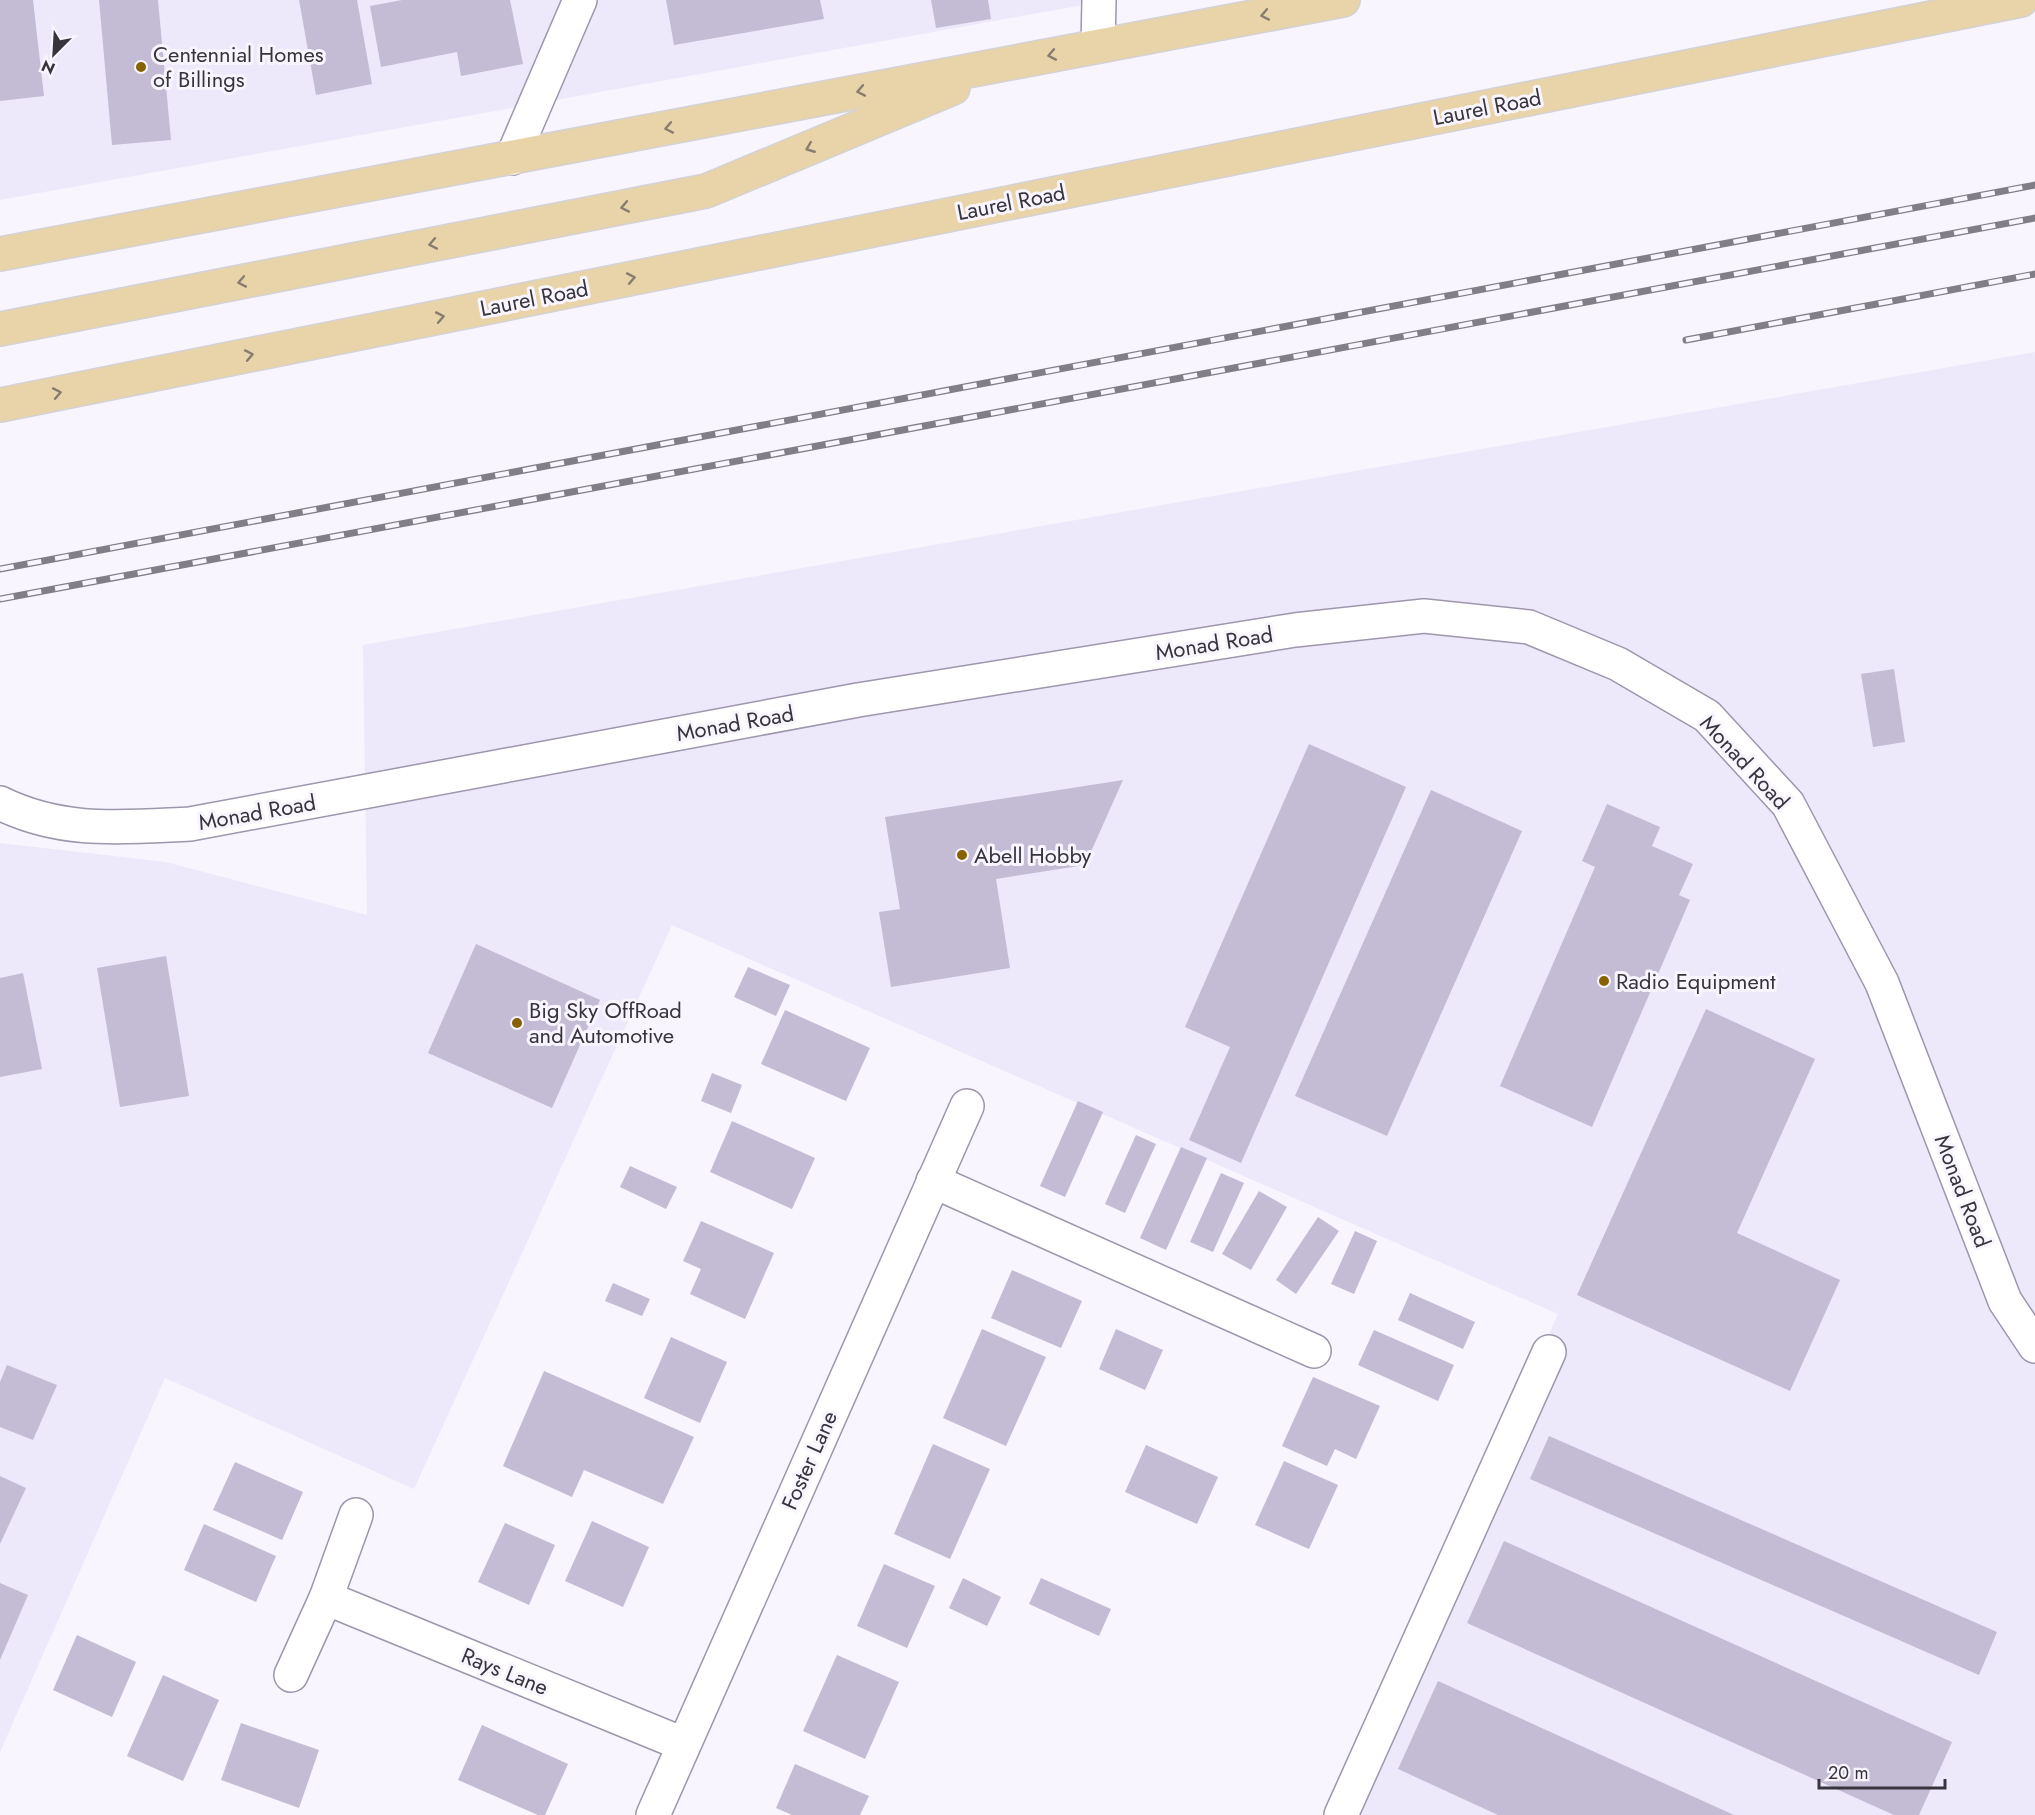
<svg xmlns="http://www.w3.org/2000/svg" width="2035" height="1815" font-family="Jost,sans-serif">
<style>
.built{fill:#eee8fb}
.building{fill:#c4bcd4}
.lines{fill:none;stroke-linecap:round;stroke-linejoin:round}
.minor-casing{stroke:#9d96ac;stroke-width:36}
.major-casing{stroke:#d3d2d5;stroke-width:36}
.minor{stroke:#fff;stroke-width:33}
.major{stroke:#e9d3a9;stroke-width:33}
.rail-casing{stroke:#817e88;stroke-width:7}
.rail{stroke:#f8f5fe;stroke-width:4.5;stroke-dasharray:14;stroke-linecap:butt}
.oneway{stroke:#877c6e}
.poi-dot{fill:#886100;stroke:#f8f5fe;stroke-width:2}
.labels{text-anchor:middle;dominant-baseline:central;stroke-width:6;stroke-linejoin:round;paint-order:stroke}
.poi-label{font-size:22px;fill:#37343e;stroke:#f8f5fe;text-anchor:start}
.street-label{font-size:22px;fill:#37343e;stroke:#f8f5fe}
</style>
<rect width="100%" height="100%" fill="#f8f5fe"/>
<g class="built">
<polygon points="0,0 1111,0 0,200"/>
<polygon points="2035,352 2035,1815 1340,1815 1558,1314 672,925 414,1489 165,1378 0,1752 0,843 166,862 367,915 363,645"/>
</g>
<g class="building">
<polygon points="0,0 33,0 44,96 0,101"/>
<polygon points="99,0 158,0 171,140 112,145"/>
<polygon points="299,0 357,0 372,84 316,95"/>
<polygon points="402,0 510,0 523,64 461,76 457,52 381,67 370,6"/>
<polygon points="666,0 820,0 824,19 674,45"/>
<polygon points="931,0 988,0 991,19 936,28"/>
<polygon points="1894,669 1905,742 1873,747 1861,674"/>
<polygon points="1309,744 1406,787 1241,1163 1189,1140 1230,1047 1185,1027"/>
<polygon points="1123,780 1085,865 996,879 1010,968 891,987 879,912 900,909 885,817"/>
<polygon points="1431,790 1522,831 1387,1136 1295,1096"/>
<polygon points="1607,804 1660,827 1652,846 1693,864 1679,895 1690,900 1592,1127 1500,1086 1595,867 1582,861"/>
<polygon points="476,944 600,1000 552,1108 428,1053"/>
<polygon points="166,956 189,1096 120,1107 97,968"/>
<polygon points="748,967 790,985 776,1016 734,997"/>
<polygon points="23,973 42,1069 0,1077 0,978"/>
<polygon points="1706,1009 1815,1059 1737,1233 1840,1280 1790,1391 1577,1295"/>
<polygon points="785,1010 870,1048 846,1101 761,1064"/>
<polygon points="712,1073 742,1085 731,1113 701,1101"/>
<polygon points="1078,1101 1103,1112 1065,1197 1040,1186"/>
<polygon points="732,1121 815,1158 792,1209 710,1172"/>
<polygon points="1136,1135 1156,1144 1125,1213 1105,1204"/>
<polygon points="1181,1147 1207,1158 1166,1250 1140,1238"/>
<polygon points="630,1166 677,1187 666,1209 620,1187"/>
<polygon points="1221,1173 1244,1183 1213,1252 1190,1242"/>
<polygon points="1259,1191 1287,1207 1251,1270 1222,1254"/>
<polygon points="1318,1217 1339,1231 1296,1294 1276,1280"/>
<polygon points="701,1221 774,1253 745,1319 690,1294 701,1269 683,1261"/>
<polygon points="1355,1231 1377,1241 1354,1294 1331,1284"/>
<polygon points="1012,1270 1082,1301 1061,1348 991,1318"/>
<polygon points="613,1283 650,1299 642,1316 605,1301"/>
<polygon points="1410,1293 1475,1322 1463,1349 1398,1320"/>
<polygon points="982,1329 1046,1357 1006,1446 943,1418"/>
<polygon points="1116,1329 1163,1350 1145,1390 1099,1369"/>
<polygon points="1374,1330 1454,1365 1438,1401 1358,1365"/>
<polygon points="671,1337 727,1362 700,1423 644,1398"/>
<polygon points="7,1365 57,1385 33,1440 0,1427 0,1382"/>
<polygon points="544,1371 694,1437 663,1504 584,1470 572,1497 503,1466"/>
<polygon points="1313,1377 1380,1406 1356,1459 1335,1449 1327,1466 1282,1446"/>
<polygon points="1549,1436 1997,1632 1979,1675 1530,1479"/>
<polygon points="933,1444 990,1469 950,1559 894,1534"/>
<polygon points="1146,1445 1218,1477 1197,1524 1125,1492"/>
<polygon points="1284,1461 1338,1485 1309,1549 1255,1525"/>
<polygon points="235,1462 303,1492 282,1540 213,1510"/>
<polygon points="0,1476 26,1488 0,1544"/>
<polygon points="592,1521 649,1547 623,1607 565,1581"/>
<polygon points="505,1523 555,1545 529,1605 478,1582"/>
<polygon points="204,1524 276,1556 256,1602 184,1570"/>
<polygon points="1504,1541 1952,1742 1919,1815 1894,1815 1467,1623"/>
<polygon points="884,1564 935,1586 907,1648 857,1626"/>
<polygon points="963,1578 1001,1597 987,1626 949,1608"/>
<polygon points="1041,1578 1111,1609 1099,1636 1029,1604"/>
<polygon points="0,1583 28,1595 0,1660"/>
<polygon points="77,1635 136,1662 112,1717 53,1690"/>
<polygon points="837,1655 899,1682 865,1759 803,1731"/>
<polygon points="163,1675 219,1700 183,1781 127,1756"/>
<polygon points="1438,1681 1734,1815 1498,1815 1398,1769"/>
<polygon points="241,1723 319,1750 299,1808 221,1780"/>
<polygon points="482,1725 568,1764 545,1815 538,1815 458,1780"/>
<polygon points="795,1764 869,1796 860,1815 792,1815 776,1808"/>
</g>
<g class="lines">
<defs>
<g id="minor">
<polyline points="1098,46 1099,0"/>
<polyline points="512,158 580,0"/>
<path d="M0,803C63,834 123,827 190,824L858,700L1295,630L1424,616L1529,627L1618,664L1707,716L1788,804L1882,983L2005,1301L2035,1346"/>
<polyline points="933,1181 1314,1351"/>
<polyline points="326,1598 683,1744"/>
<polyline points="291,1675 326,1598 356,1515"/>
<polyline points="653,1815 967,1106"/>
<polyline points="1341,1815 1549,1352"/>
</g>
<g id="major">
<polyline points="0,254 1343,0"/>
<polyline points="0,329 706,191 953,88"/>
<polyline points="0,405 2021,0"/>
</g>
</defs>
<use href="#minor" class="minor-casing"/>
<use href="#major" class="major-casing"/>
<use href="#minor" class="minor"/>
<use href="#major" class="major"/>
<defs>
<g id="rail">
<polyline points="1686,340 2035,274"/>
<polyline points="0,569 2035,185"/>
<polyline points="0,599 2035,218"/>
</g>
</defs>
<use href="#rail" class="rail-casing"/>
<use href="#rail" class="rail"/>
</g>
<defs><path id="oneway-chevron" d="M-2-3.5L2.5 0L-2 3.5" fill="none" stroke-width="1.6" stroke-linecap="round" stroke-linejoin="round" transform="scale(1.5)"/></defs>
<g class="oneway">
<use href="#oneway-chevron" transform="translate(1265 15) rotate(169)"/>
<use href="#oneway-chevron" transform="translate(1052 55) rotate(169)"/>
<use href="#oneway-chevron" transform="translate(861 91) rotate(169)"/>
<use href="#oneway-chevron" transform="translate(669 128) rotate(169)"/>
<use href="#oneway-chevron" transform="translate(810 148) rotate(158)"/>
<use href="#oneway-chevron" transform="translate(625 207) rotate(169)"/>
<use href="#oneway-chevron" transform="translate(433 244) rotate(169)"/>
<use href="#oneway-chevron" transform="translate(631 278) rotate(-11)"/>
<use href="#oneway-chevron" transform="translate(242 282) rotate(169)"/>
<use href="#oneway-chevron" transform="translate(440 317) rotate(-11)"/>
<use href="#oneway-chevron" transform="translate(249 355) rotate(-11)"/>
<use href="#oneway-chevron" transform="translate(57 393) rotate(-11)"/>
</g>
<g class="poi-dot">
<circle cx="141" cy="67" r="6"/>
<circle cx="962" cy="855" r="6"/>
<circle cx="1604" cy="981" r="6"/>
<circle cx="517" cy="1023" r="6"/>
</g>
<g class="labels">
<g class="poi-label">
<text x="153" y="54">Centennial Homes<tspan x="153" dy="25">of Billings</tspan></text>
<text x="974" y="855">Abell Hobby</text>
<text x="1616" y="981">Radio Equipment</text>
<text x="529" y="1010">Big Sky OffRoad<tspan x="529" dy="25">and Automotive</tspan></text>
</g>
<g class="street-label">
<text transform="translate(1487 107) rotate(-11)">Laurel Road</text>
<text transform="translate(1011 202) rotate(-11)">Laurel Road</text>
<text transform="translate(534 298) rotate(-11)">Laurel Road</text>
<text transform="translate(1214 643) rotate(-9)">Monad Road</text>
<text transform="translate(735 723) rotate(-10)">Monad Road</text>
<text transform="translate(1745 762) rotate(47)">Monad Road</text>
<text transform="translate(257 812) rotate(-10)">Monad Road</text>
<text transform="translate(1963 1191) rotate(69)">Monad Road</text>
<text transform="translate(809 1460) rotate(-66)">Foster Lane</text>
<text transform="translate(505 1671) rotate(22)">Rays Lane</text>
</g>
</g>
<g transform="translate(54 54) rotate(204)" stroke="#f8f5fe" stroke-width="4.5" paint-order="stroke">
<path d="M0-4.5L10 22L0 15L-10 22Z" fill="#37343e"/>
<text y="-9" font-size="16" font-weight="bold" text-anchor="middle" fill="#37343e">N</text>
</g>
<path d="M1819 1779v9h126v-9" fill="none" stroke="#37343e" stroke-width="3"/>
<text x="1828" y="1779" font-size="18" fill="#37343e" stroke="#f8f5fe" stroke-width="4.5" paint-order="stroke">20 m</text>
</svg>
